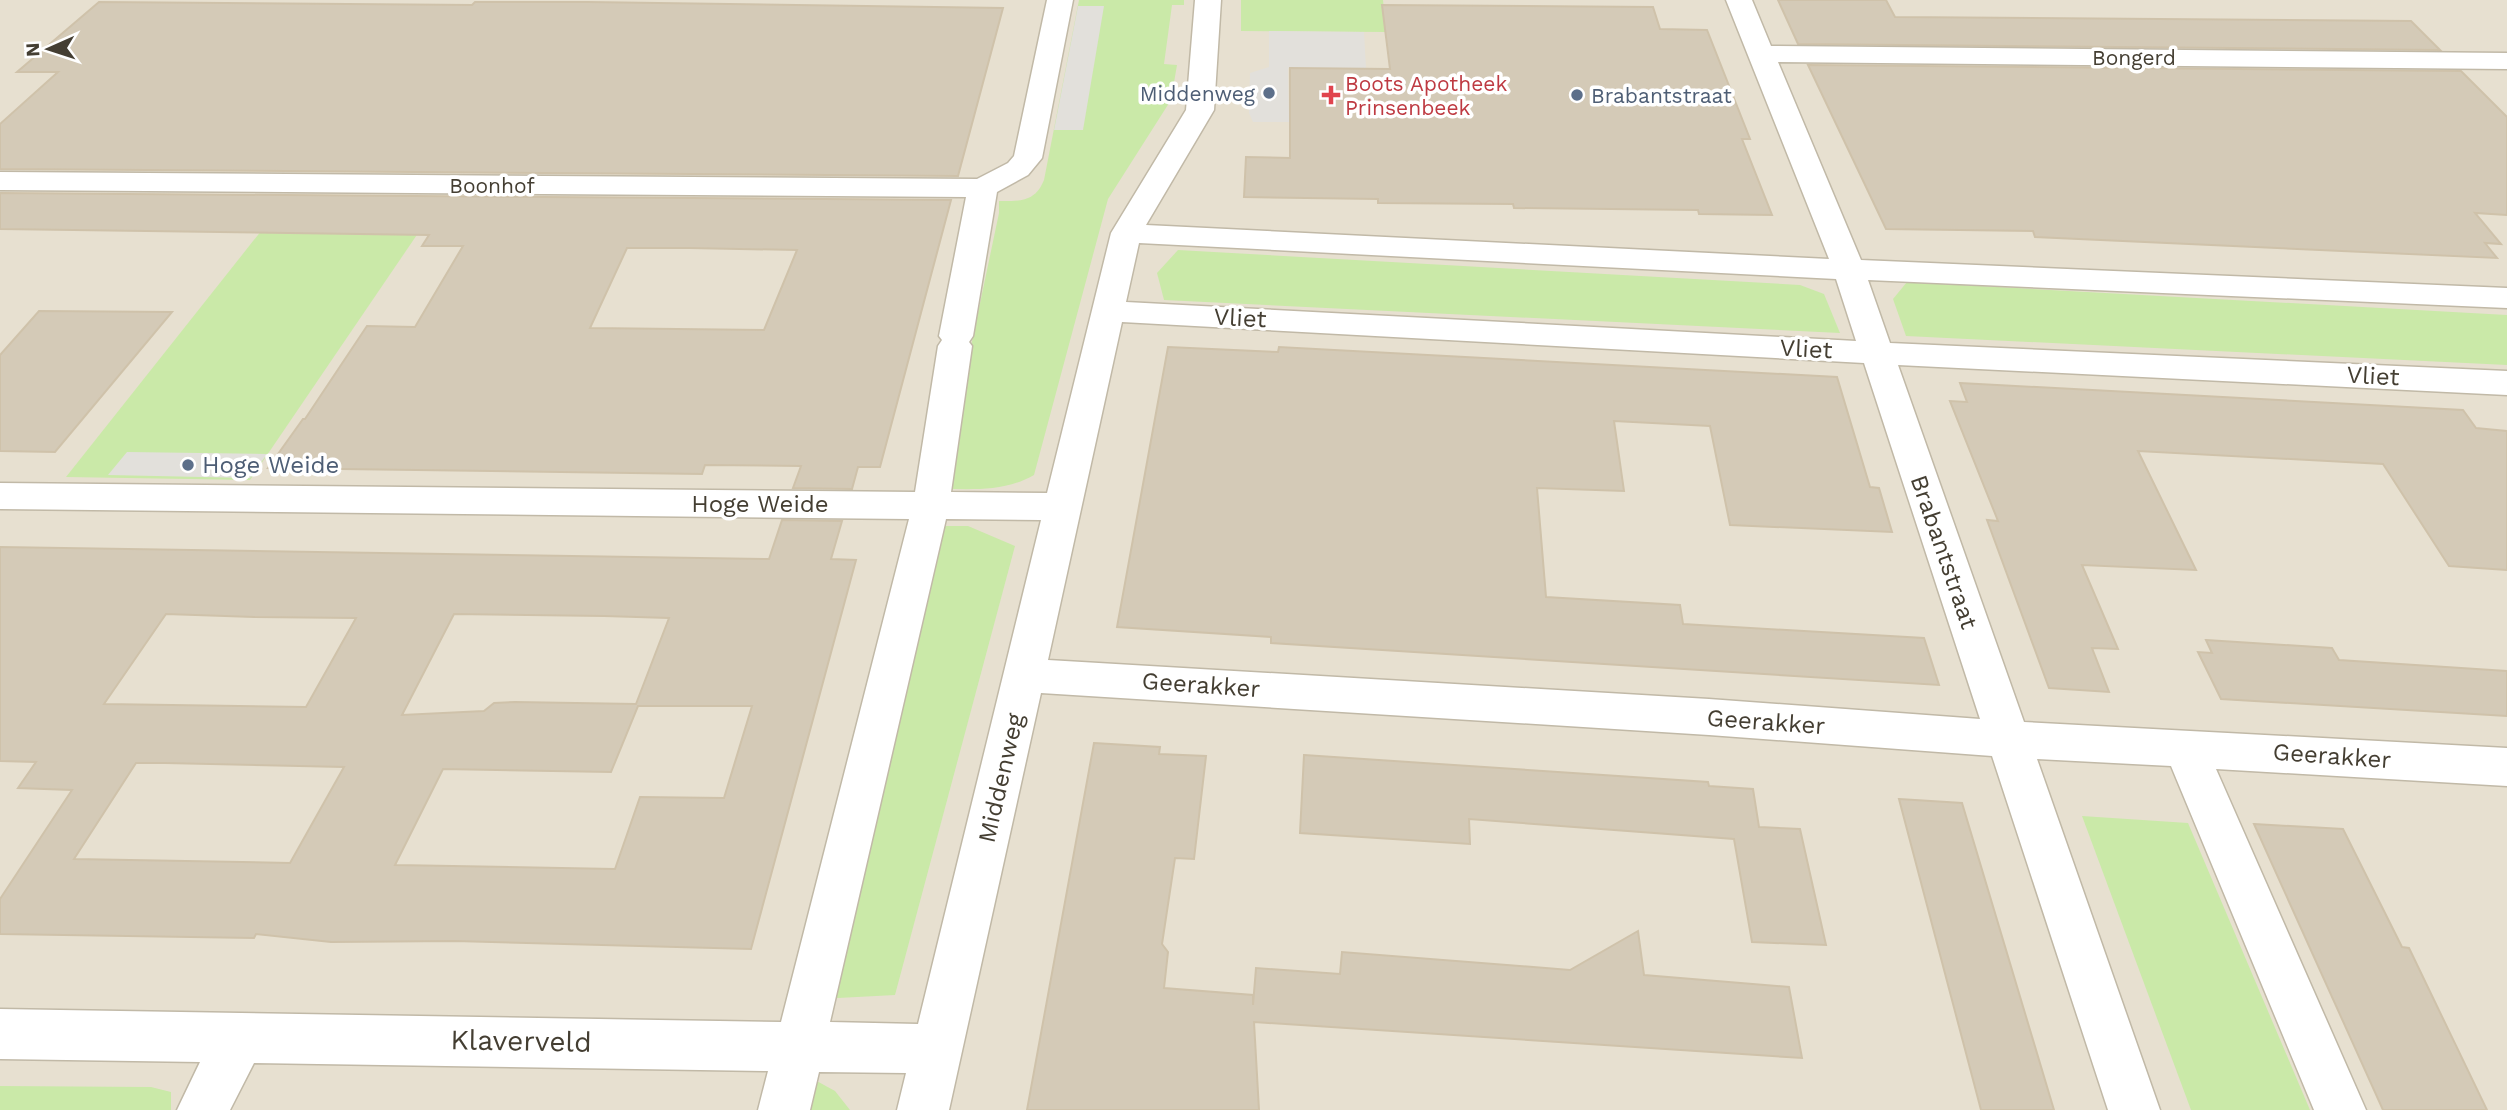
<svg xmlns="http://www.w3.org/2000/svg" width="2507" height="1110" font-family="'Work Sans',sans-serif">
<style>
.residential{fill:#e7e0d0}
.green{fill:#cae9a8}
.parking{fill:#e2e0db}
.building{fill:#d4cab7;stroke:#cfc2aa;stroke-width:2;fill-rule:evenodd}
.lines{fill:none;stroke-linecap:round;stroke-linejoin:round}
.minor-casing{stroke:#c1b9a7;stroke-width:3}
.minor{fill:#fff;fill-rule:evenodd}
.service-dot{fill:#5c6f8a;stroke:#fff;stroke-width:2.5}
.health-dot{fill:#e0444e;stroke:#fff;stroke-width:2.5}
.labels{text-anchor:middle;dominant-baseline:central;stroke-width:7;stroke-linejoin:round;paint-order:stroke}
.far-street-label{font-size:21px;fill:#443e32;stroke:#fff}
.far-health-label{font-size:21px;fill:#be3a42;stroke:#fff;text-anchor:start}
.far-service-label{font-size:21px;fill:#4e5e75;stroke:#fff;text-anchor:end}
.street-label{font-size:24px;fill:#443e32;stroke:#fff}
.service-label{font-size:24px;fill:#4e5e75;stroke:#fff;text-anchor:start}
.near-street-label{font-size:28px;fill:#443e32;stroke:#fff}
</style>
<rect width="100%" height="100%" fill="#f2eee2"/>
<rect class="residential" x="0" y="0" width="2507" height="1110"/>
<g class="green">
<path d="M1079,0H1184V5H1172L1164,64L1177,65L1171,100L1108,199L1034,475C1004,492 975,489 941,489L999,213V201C1021,201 1035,202 1044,180Z"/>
<polygon points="1241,0 1383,0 1386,32 1241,31"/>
<polygon points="288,197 442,198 250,480 66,477"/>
<polygon points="1178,250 1800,285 1824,294 1840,333 1164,300 1157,273"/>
<polygon points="1907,282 2507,315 2507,365 1906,336 1893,299"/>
<polygon points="933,526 968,526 1015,546 895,995 819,999"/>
<polygon points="2082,816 2188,823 2310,1110 2191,1110"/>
<polygon points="813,1079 835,1091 850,1110 795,1110"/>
<polygon points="0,1086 151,1087 171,1092 171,1110 0,1110"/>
</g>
<g class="parking">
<polygon points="1078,6 1104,6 1083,130 1054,130"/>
<polygon points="1269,31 1364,32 1366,68 1288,68 1289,122 1253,122 1249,113 1250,73 1269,67"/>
<polygon points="127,452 267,454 250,478 108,475"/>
</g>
<g class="building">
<polygon points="1778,0 1886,0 1895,17 2411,21 2440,50 1798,44"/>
<polygon points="99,2 472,5 475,2 588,2 1003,8 958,176 0,169 0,124 58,72 17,72"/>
<polygon points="1382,5 1653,7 1660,29 1707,30 1750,139 1742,139 1772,215 1699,214 1698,210 1514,208 1513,204 1378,203 1378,199 1244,197 1246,157 1290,158 1290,68 1390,69"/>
<polygon points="1808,65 2461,71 2507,117 2507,215 2475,213 2501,244 2485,243 2497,258 2035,237 2033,231 1886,229"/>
<path d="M0,193L951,200L880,467H858L852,489L793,488L801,466L705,465L702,474L268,468L303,419H305L367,326L415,327L463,246H422L429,235L0,229ZM627,248H689L797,250L764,330L590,328Z"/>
<polygon points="39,311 172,312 55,452 0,451 0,355"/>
<polygon points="1168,347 1278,352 1279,347 1837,377 1870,487 1879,488 1892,532 1730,525 1710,426 1614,421 1624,491 1537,488 1546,597 1680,605 1683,624 1924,638 1939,685 1271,643 1271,637 1117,627"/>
<polygon points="1960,383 2463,410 2476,428 2507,431 2507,570 2449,566 2383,464 2138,451 2196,570 2082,565 2118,649 2092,648 2109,692 2049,688 1987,520 1998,521 1950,401 1967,402"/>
<path d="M782,520L842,521L831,559L856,560L751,949L455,941L331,942L256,934L254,938L0,934V899L72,790L18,788L36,762L0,761V547L769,559ZM166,614L254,617L356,618L306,707L104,704ZM454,614L604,616L669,618L636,704L515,702L494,703L484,711L402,715ZM638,706H752L724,798L640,797L615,869L395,865L443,769L611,772ZM136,763H165L344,767L290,863L74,859Z"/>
<polygon points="2206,640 2332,648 2339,660 2507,671 2507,716 2221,699 2198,652 2212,653"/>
<polygon points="1094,743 1160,747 1159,754 1206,756 1194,859 1175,858 1162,944 1168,952 1164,988 1253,995 1253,1005 1256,968 1340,974 1342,952 1570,970 1638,931 1644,975 1789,987 1802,1058 1254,1022 1259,1110 1027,1110"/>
<polygon points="1304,755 1708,782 1709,786 1753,789 1759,827 1800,829 1826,945 1752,942 1734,839 1469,819 1470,844 1300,833"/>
<polygon points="1899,799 1962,803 2054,1110 1981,1110"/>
<polygon points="2254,824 2343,829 2402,947 2409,948 2487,1110 2383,1110"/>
</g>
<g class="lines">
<defs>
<path id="minor" d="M1047,0H1073L1042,158L1028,175L997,192L973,336L969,342L972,346L951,492L1047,493L1111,233L1186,110L1195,0H1221L1214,110L1146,225L1829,259L1726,0H1752L1771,46L2507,53V69L1778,62L1861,260L2507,288V308L1868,280L1890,343L2507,371V395L1898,365L2024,722L2507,748V786L2216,769L2366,1110H2314L2171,766L2037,759L2160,1110H2108L1992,756L1709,735L1041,693L949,1110H897L906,1073L819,1072L810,1110H758L768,1071L254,1063L230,1110H177L200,1062L0,1059V1009L781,1022L909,519L0,509V483L915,492L938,346L942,340L939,336L966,197L0,190V172L977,179L1008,163L1014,156ZM1139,243L1836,279L1856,341L1126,302ZM1122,322L1864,363L1980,719L1709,699L1048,660ZM946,519L1041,520L918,1024L830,1022Z"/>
</defs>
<use href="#minor" class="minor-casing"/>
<use href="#minor" class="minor"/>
</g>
<g class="service-dot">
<circle cx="1269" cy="93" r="7"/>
<circle cx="1577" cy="95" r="7"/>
<circle cx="188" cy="465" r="7"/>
</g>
<path class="health-dot" d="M1327.5 84.5h7v7h7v7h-7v7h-7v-7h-7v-7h7z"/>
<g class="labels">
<g class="far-street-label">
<text x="2134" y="57">Bongerd</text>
<text x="492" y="185">Boonhof</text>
</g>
<g class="far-health-label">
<text x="1345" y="83">Boots Apotheek<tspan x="1345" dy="24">Prinsenbeek</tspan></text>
</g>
<g class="far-service-label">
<text x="1255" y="93">Middenweg</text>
<text x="1591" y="95" text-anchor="start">Brabantstraat</text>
</g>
<g class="street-label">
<text transform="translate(1240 318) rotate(3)">Vliet</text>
<text transform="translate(1806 349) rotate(3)">Vliet</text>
<text transform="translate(2373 376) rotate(3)">Vliet</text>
<text x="760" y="504">Hoge Weide</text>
<text transform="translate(1944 552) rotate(71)">Brabantstraat</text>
<text transform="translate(1201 685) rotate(4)">Geerakker</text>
<text transform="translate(1766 722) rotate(4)">Geerakker</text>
<text transform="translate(2332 756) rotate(4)">Geerakker</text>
<text transform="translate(1001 778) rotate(-77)">Middenweg</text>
</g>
<g class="service-label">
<text x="202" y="465">Hoge Weide</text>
</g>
<g class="near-street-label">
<text transform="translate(521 1041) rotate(1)">Klaverveld</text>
</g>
</g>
<g transform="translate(49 49) rotate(267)" stroke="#ffffff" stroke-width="5" paint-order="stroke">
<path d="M0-5L12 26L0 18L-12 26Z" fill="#443e32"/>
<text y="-10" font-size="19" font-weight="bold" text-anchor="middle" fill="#443e32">N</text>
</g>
</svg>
